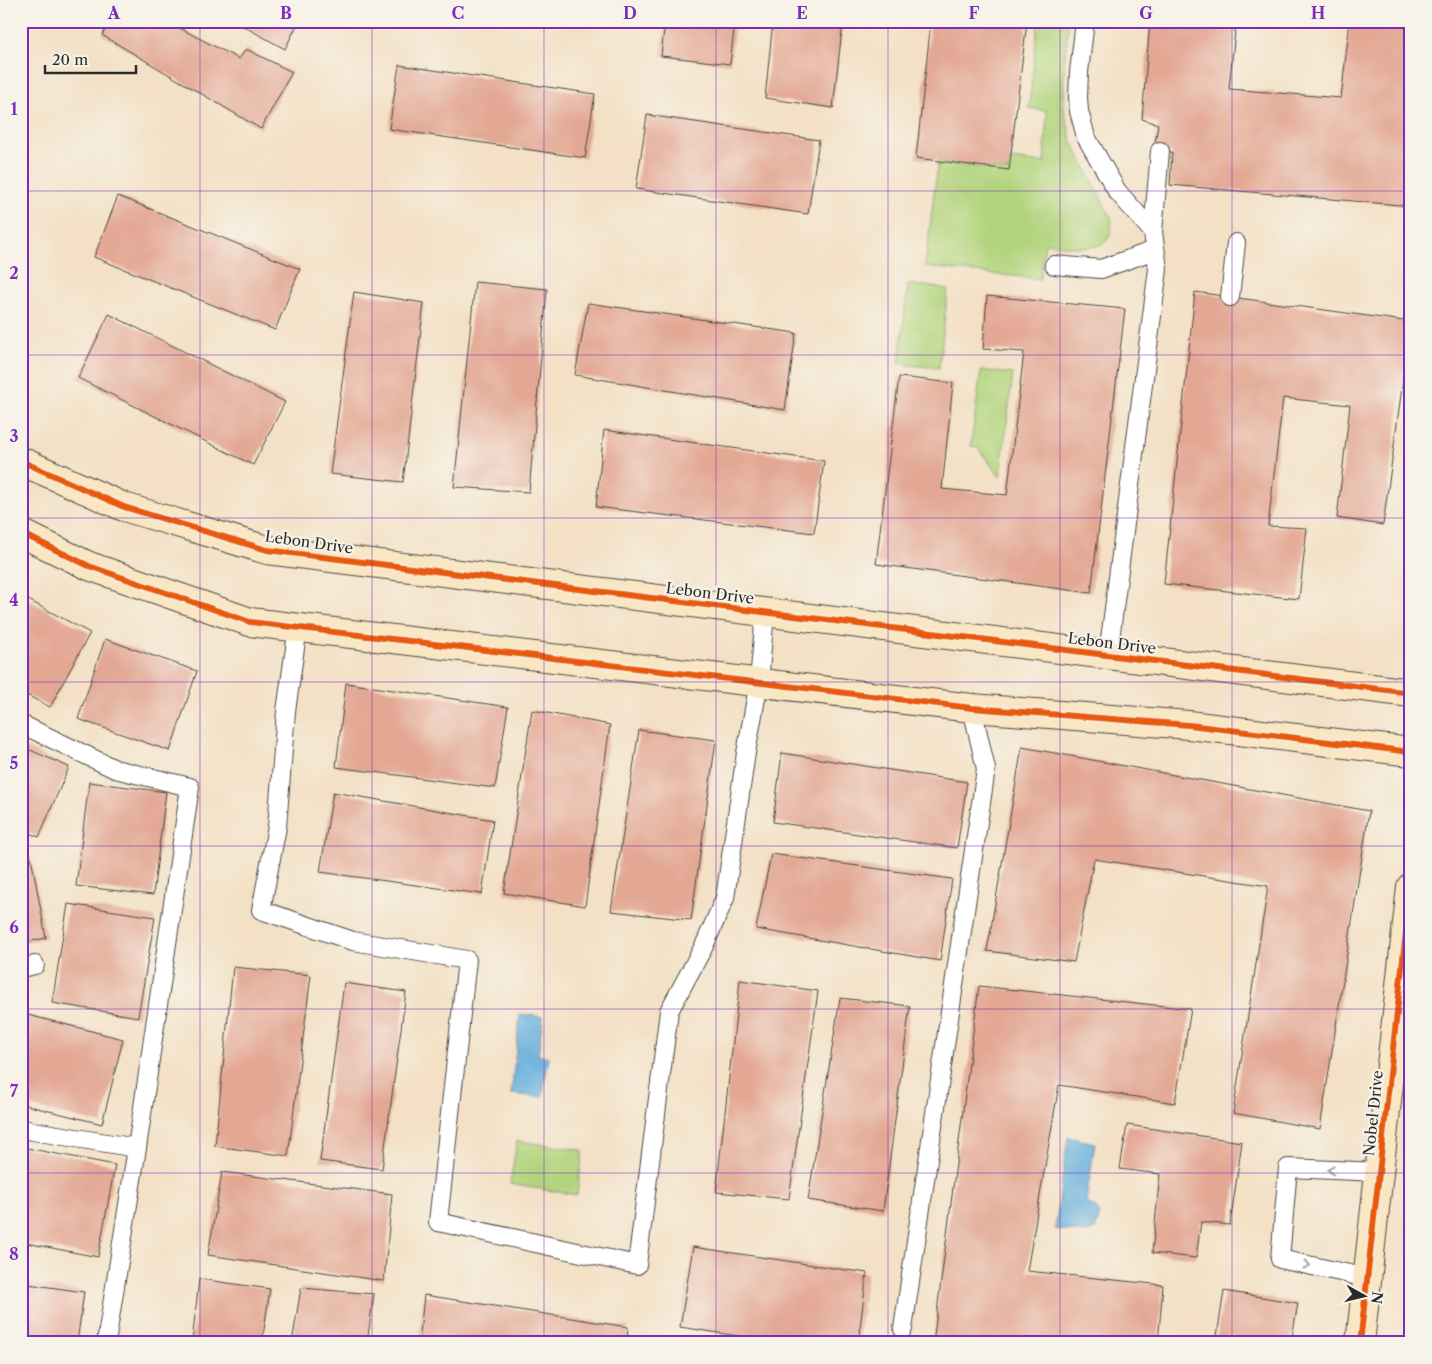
<svg xmlns="http://www.w3.org/2000/svg" width="1432" height="1364" font-family="'Libre Caslon Text',serif">
<style>
.green{fill:#b2d47d;stroke:#6e8054}
.water{fill:#64aedc;stroke:#486c84}
.building{fill:#e3a894}
.lines{fill:none;stroke-linecap:round;stroke-linejoin:round}
.lane-casing{stroke:#494642;stroke-width:20}
.secondary-casing{stroke:#494642;stroke-width:30}
.lane{stroke:#fff;stroke-width:18}
.secondary{stroke:#f9e7c3;stroke-width:28}
.cycleway-casing{stroke:#f7f3e8;stroke-width:9}
.cycleway{stroke:#e8590c;stroke-width:6}
.oneway{stroke:#a0a0a0}
.grid{fill:none;stroke:#7b2cbf;stroke-width:1;stroke-opacity:0.55}
.labels{text-anchor:middle;dominant-baseline:central;stroke-width:4.5;stroke-linejoin:round;paint-order:stroke}
.street-label{font-size:15px;fill:#2b2b2b;stroke:#f7f3e8}
.neatline{fill:none;stroke:#7b2cbf;stroke-width:2}
.grid-label{font-size:16px;text-anchor:middle;font-weight:bold;fill:#7b2cbf}
</style>
<rect width="100%" height="100%" fill="#f7f3e8"/>
<filter id="ink" filterUnits="userSpaceOnUse"><feTurbulence type="fractalNoise" baseFrequency=".02" numOctaves="2"/><feDisplacementMap in="SourceGraphic" scale="10" xChannelSelector="R" yChannelSelector="G"/><feConvolveMatrix kernelMatrix="1 2 1 2 8 2 1 2 1" color-interpolation-filters="sRGB"/></filter>
<filter id="wash" filterUnits="userSpaceOnUse"><feTurbulence type="fractalNoise" baseFrequency=".0096" numOctaves="4" result="noise"/><feDisplacementMap in="SourceGraphic" scale="20" xChannelSelector="R" yChannelSelector="G"/><feGaussianBlur stdDeviation="1.12" result="paint"/><feColorMatrix in="noise" values="0 0 0 0 0 0 0 0 0 0 0 0 0 0 0 0 0 1.4 0 .05"/><feComposite in="paint" operator="in"/></filter>
<g filter="url(#wash)">
<rect width="100%" height="100%" fill="#f3e0c5"/>
<g class="green">
<path d="M1038,21H1069L1064,66V110L1072,142L1111,217C1117,260 1071,246 1045,243L1040,279L925,267L938,162L1008,171L1010,159L1044,163L1047,111L1029,108Z"/>
<polygon points="908,284 948,289 939,368 899,364"/>
<polygon points="981,370 1013,374 1000,477 978,448 971,446"/>
<polygon points="517,1141 583,1150 577,1195 510,1184"/>
</g>
<g class="water">
<polygon points="520,1014 543,1017 538,1055 549,1057 542,1097 511,1094"/>
<polygon points="1068,1137 1095,1143 1086,1202 1096,1208 1100,1215 1095,1230 1085,1233 1055,1229"/>
</g>
<g id="blocks">
<g class="building">
<polygon points="112,21 166,21 239,59 246,49 292,72 261,129 102,35"/>
<polygon points="234,21 299,21 285,49"/>
<polygon points="665,21 735,21 730,64 661,56"/>
<polygon points="773,21 843,21 833,108 765,98"/>
<polygon points="931,21 1027,21 1009,170 916,158"/>
<polygon points="1150,21 1236,21 1229,89 1341,98 1350,21 1411,21 1411,206 1170,185 1172,152 1154,150 1158,124 1142,119"/>
<polygon points="399,65 595,94 585,158 389,129"/>
<polygon points="647,115 819,140 808,214 636,189"/>
<polygon points="118,196 300,269 275,330 94,257"/>
<polygon points="475,282 547,289 529,492 454,487"/>
<polygon points="354,292 424,303 403,482 330,474"/>
<polygon points="1195,292 1411,322 1383,525 1337,518 1350,405 1283,398 1268,526 1307,528 1299,599 1164,584"/>
<polygon points="987,296 1125,309 1091,593 876,564 899,377 953,383 942,489 1007,495 1024,352 983,349"/>
<polygon points="588,303 796,333 785,410 575,375"/>
<polygon points="109,314 285,402 253,465 78,378"/>
<polygon points="604,430 824,461 814,533 596,507"/>
<polygon points="21,596 90,633 50,707 21,692"/>
<polygon points="105,639 197,671 170,751 78,719"/>
<polygon points="346,683 508,707 495,788 336,767"/>
<polygon points="532,710 610,725 585,906 504,893"/>
<polygon points="639,730 716,740 691,920 611,911"/>
<polygon points="21,746 69,767 39,837 21,830"/>
<polygon points="1022,747 1369,811 1320,1129 1233,1113 1268,886 1094,859 1074,962 987,951"/>
<polygon points="782,753 967,782 957,848 773,822"/>
<polygon points="89,782 166,792 153,895 76,886"/>
<polygon points="333,792 493,820 482,894 320,872"/>
<polygon points="771,854 952,879 940,961 756,929"/>
<polygon points="31,857 46,938 21,943 21,859"/>
<polygon points="68,904 155,917 138,1017 52,1003"/>
<polygon points="233,967 311,975 288,1156 215,1146"/>
<polygon points="740,980 818,991 789,1199 716,1192"/>
<polygon points="344,983 406,992 382,1169 320,1161"/>
<polygon points="979,986 1191,1009 1175,1103 1059,1085 1027,1271 1163,1285 1158,1343 933,1343"/>
<polygon points="840,998 910,1006 883,1211 808,1200"/>
<polygon points="24,1014 123,1039 102,1124 21,1104 21,1023"/>
<polygon points="1127,1125 1242,1142 1230,1225 1201,1222 1196,1258 1152,1253 1160,1174 1120,1169"/>
<polygon points="21,1147 115,1165 98,1257 21,1242"/>
<polygon points="222,1172 392,1194 384,1281 208,1255"/>
<polygon points="693,1247 867,1273 858,1343 784,1343 680,1327"/>
<polygon points="199,1279 270,1289 262,1343 192,1343"/>
<polygon points="21,1283 84,1292 77,1343 21,1343"/>
<polygon points="301,1288 374,1294 367,1343 292,1343"/>
<polygon points="1224,1291 1298,1303 1291,1343 1216,1343"/>
<polygon points="424,1295 628,1327 627,1343 419,1343"/>
</g>
</g>
</g>
<g filter="url(#ink)">
<use href="#blocks" fill-opacity="0" stroke="#494642" stroke-width="1"/>
<g class="lines">
<defs>
<g id="lane">
<polyline points="1085,21 1079,72 1078,97 1079,111 1086,137 1117,191 1153,232 1158,269 1108,655"/>
<polyline points="1153,232 1160,151"/>
<polyline points="1054,265 1101,269 1155,250"/>
<polyline points="1230,297 1236,243"/>
<polyline points="298,627 286,711 277,827 261,910 353,941 467,960 438,1222 637,1265 669,1011 704,946 725,898 746,753 759,682 765,613"/>
<polyline points="21,724 115,769 190,787 137,1148 106,1343"/>
<polyline points="21,968 35,965"/>
<polyline points="21,1129 137,1148"/>
<polyline points="1368,1278 1280,1259 1288,1168 1379,1172"/>
<polyline points="903,1329 986,769 972,708"/>
</g>
<g id="secondary">
<polyline points="21,461 124,507 267,550 1411,693"/>
<polyline points="21,533 89,566 250,622 972,708 1189,725 1411,752"/>
<polyline points="1360,1343 1411,887"/>
</g>
</defs>
<use href="#lane" class="lane-casing"/>
<use href="#secondary" class="secondary-casing"/>
<use href="#lane" class="lane"/>
<use href="#secondary" class="secondary"/>
<defs>
<g id="cycleway">
<polyline points="21,461 124,507 267,550 1411,693"/>
<polyline points="21,533 89,566 250,622 972,708 1189,725 1411,752"/>
<polyline points="1360,1343 1411,887"/>
</g>
</defs>
<use href="#cycleway" class="cycleway-casing"/>
<use href="#cycleway" class="cycleway"/>
</g>
<defs><path id="oneway-chevron" d="M-2-3.5L2.5 0L-2 3.5" fill="none" stroke-width="1.6" stroke-linecap="round" stroke-linejoin="round" transform="scale(1.25)"/></defs>
<g class="oneway">
<use href="#oneway-chevron" transform="translate(1331 1170) rotate(-177)"/>
<use href="#oneway-chevron" transform="translate(1307 1265) rotate(13)"/>
</g>
</g>
<path class="grid" d="M200,21V1343M372,21V1343M544,21V1343M716,21V1343M888,21V1343M1060,21V1343M1232,21V1343M21,191H1411M21,355H1411M21,518H1411M21,682H1411M21,846H1411M21,1009H1411M21,1173H1411"/>
<g class="labels">
<g class="street-label">
<text transform="translate(309 542) rotate(8)">Lebon Drive</text>
<text transform="translate(710 593) rotate(7)">Lebon Drive</text>
<text transform="translate(1112 643) rotate(7)">Lebon Drive</text>
<text transform="translate(1373 1113) rotate(-84)">Nobel Drive</text>
</g>
</g>
<rect width="1432" height="1364" fill="none" stroke="#f7f3e8" stroke-width="55"/>
<g transform="translate(1364 1296) rotate(98)" stroke="#f7f3e8" stroke-width="4" paint-order="stroke">
<path d="M0-4L9 19L0 12L-9 19Z" fill="#2b2b2b"/>
<text y="-8" font-size="14" font-weight="bold" text-anchor="middle" fill="#2b2b2b">N</text>
</g>
<path d="M45 65v8h91v-8" fill="none" stroke="#2b2b2b" stroke-width="2.5"/>
<text x="52" y="65" font-size="15" fill="#2b2b2b" stroke="#f7f3e8" stroke-width="4" paint-order="stroke">20 m</text>
<rect x="28" y="28" width="1376" height="1308" class="neatline"/>
<g class="grid-label">
<text x="114" y="19">A</text>
<text x="286" y="19">B</text>
<text x="458" y="19">C</text>
<text x="630" y="19">D</text>
<text x="802" y="19">E</text>
<text x="974" y="19">F</text>
<text x="1146" y="19">G</text>
<text x="1318" y="19">H</text>
<text x="14" y="115">1</text>
<text x="14" y="279">2</text>
<text x="14" y="442">3</text>
<text x="14" y="606">4</text>
<text x="14" y="769">5</text>
<text x="14" y="933">6</text>
<text x="14" y="1097">7</text>
<text x="14" y="1260">8</text>
</g>
</svg>
